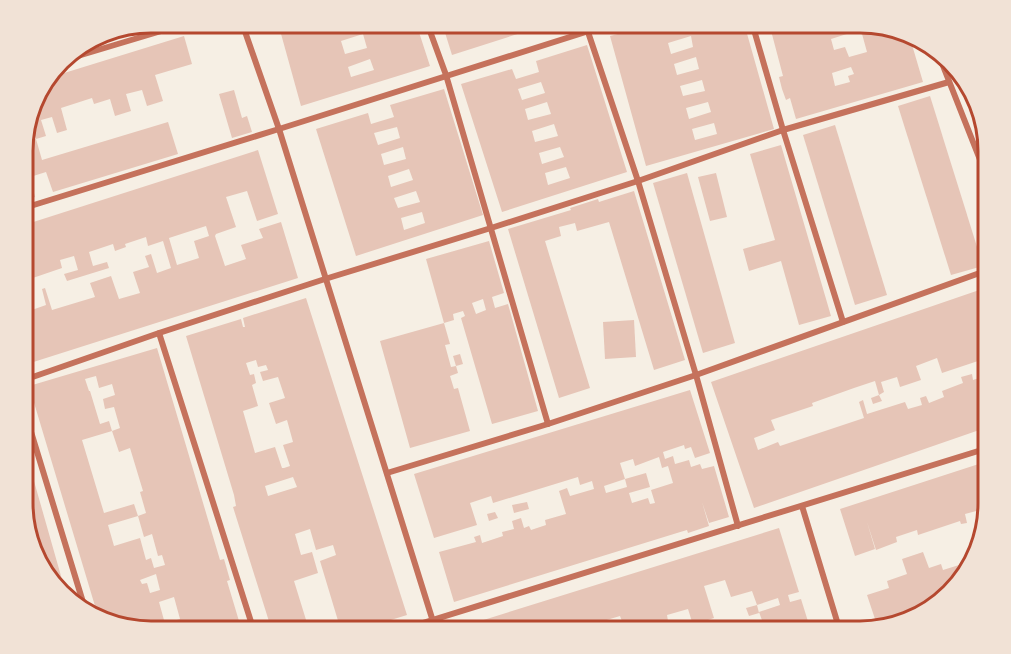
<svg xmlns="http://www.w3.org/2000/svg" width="1011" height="654" font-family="'PT Sans',sans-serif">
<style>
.building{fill:#e6c5b7;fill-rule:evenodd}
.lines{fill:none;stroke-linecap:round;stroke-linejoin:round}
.minor{stroke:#c5725c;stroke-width:6}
.rim{fill:none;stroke:#b5482f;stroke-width:3}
</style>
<rect width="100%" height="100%" fill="#f6efe4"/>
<g class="building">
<path d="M278,23H336L338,29L358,23H416L430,66L301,106ZM363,34L367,48L345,54L341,41ZM370,59L374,70L351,77L348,67Z"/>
<polygon points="442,23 494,23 496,29 516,23 552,23 452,55"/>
<path d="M660,23H662L665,33L688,27L687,23H744L774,129L646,166L610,36ZM691,36L693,47L671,54L668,43ZM696,57L699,69L677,75L674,64ZM702,80L705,91L683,96L680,86ZM708,102L711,112L689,119L686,108ZM714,123L717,134L695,140L692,129Z"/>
<path d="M769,23H825L828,29L839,26L838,23H847L850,33L831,39L834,50L845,47L849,57L867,52L859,23L910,38L923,82L796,119L790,98L786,100L782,89L779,77L783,76ZM851,67L854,74L848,76L850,82L835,86L832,73Z"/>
<polygon points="135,26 136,30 106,41 104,36 90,40 102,32"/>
<polygon points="184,36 192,64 155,75 163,101 147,106 142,90 126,94 131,111 115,116 110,99 94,104 92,98 61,108 67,130 57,133 52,117 41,120 46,136 36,139 42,160 168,122 178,154 53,192 46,172 30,177 35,197 24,201 24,143 36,139 29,116 36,94 48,78"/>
<path d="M587,45L627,172L502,212L461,84L512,69L516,79L539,72L536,61ZM541,82L545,93L522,100L518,89ZM547,102L551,114L528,120L525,109ZM554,124L558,136L535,142L532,131ZM560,147L564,157L542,164L539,153ZM566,167L570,178L548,185L545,173Z"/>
<path d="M444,89L483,215L356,256L316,129L368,113L371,124L394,117L390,105ZM397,127L400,138L378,145L374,133ZM403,147L406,159L384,165L381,154ZM409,169L413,180L391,187L388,176ZM416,191L420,202L398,208L394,198ZM422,212L425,223L404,230L401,218Z"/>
<polygon points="234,90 242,118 247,116 252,132 232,138 219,94"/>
<polygon points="930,96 983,266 951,275 898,106"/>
<polygon points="835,125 887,295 855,305 803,135"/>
<polygon points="781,145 831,316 799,325 781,261 749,271 743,249 775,240 750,154"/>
<path d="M258,150L278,214L257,221L247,191L226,197L236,227L216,234L215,236L225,266L246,259L241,245L263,238L259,229L281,222L298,278L24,365V330L34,326L29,311L46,305L42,289L45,288L52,310L95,297L90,283L111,276L119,299L140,293L133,272L149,267L145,256L151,254L157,273L171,268L163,241L148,246L146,237L125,244L126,247L115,251L113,244L89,252L93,266L107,262L109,268L67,281L64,274L78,270L74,256L60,260L62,268L24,281V225ZM206,226L209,236L194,241L199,258L177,265L169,238Z"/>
<polygon points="687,173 735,343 703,353 653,183"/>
<polygon points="716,173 727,217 710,221 698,177"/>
<polygon points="634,191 685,360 654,370 609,222 577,231 575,223 559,227 561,236 545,241 590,388 559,398 508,229 571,210 570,208 598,199 599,202 602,201"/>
<path d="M489,241L504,293L492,297L495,308L508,304L538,411L492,424L461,318L465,316L463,311L453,314L454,320L444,323L450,344L445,345L451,367L456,366L458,373L450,376L454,389L458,388L470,431L410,448L380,341L444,323L426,259ZM483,299L486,310L476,314L472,303Z"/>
<polygon points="988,287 988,341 980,344 984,359 942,373 937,358 916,366 921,380 900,387 897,377 881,382 884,392 879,395 875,381 854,388 812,403 813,406 771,420 775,430 754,438 758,450 778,442 780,446 864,418 859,402 863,400 867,414 905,402 908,409 922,405 920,398 926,396 929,403 944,397 942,391 963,383 961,377 972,374 973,380 988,375 988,427 754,508 711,382"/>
<path d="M306,298L407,615L355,631H318L339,624L320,561L336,555L333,545L316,550L310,529L295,534L301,555L312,552L318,573L294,581L307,623L294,627L306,625L307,631H272L233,507L236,506L234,495L186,336L241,319L243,327H245L243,318ZM256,360L258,367L266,365L268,370L260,372L263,381L278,377L285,398L269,403L276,424L287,420L293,442L283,445L290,466L284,468H282L275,447L255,453L243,411L258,406L252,385L256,383L254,374L250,375L246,363ZM293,477L297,487L268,496L265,486Z"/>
<polygon points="634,320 636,357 605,359 603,322"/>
<path d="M157,348L220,560L224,559L230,580L227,581L242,631H173L170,622L180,619L174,597L159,602L167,631H150L98,616L29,386ZM96,376L99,388L112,384L115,395L103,399L105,409L114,407L120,428L112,431L109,421L100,424L90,391H89L85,379ZM112,431L119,452L130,448L143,491L140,492L146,513L138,516L144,537L152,534L158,556L162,555L165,565L154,568L151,558L146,560L140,538L114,546L108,525L138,516L134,504L104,513L82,440ZM156,574L160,590L150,593L147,583L142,584L140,580Z"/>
<polygon points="460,354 463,364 456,366 453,356"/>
<path d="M690,390L710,453L695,458L691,447L685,449L684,445L663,452L665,459L673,456L675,464L689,460L691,467L700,464L702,469L714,466L729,517L709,523L702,502L709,526L688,533L687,530L677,533L454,602L439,552L476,542L474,537L480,535L482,543L503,536L502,532L514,529L512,521L521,518L524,528L529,526L531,530L546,525L545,520L566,514L559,491L567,488L570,496L594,489L592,481L580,485L578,477L493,503L491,496L470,503L477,525L434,538L414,474ZM659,457L662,468L668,466L673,483L651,490L655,503L650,504L648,498L632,503L629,493L650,487L646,473L625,479L627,487L606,493L604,486L625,479L620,463L633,459L635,466Z"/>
<polygon points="879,395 882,401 873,404 871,398"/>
<polygon points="24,446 63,583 67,596 40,568 24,520"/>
<polygon points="988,461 988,511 984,523 980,510 965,514 967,523 961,524 960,521 918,535 917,530 896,537 897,542 876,550 867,522 875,549 855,556 840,509"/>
<polygon points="527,502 529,509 514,513 512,505"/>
<polygon points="495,512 498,518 489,521 487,514"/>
<polygon points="779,528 799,592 788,595 790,602 801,599 811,631 721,631 740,625 741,630 763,623 759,612 780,605 778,598 757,605 752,591 731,597 725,580 704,586 714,618 693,625 688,609 667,615 668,621 648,627 649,631 617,631 625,629 620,616 600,622 602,631 593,631 592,629 584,631 583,627 578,628 579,631 463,631 461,627"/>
<polygon points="923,552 929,568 941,564 943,570 972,561 967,575 924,615 878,628 867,595 889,588 887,581 907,574 902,559"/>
<polygon points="757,605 759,613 749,616 746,608"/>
</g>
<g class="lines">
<g class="minor">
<polyline points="242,23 279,129 436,631"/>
<polyline points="427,23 446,75 548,424"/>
<polyline points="585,23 638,181 696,375 738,526"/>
<polyline points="752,23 783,130 843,322"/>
<polyline points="936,48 988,180"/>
<polyline points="61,61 188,23"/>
<polyline points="24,208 279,129 614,23"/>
<polyline points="159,333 254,631"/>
<polyline points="24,380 159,333 325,279 491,228 638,181 783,130 949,82"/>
<polyline points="24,409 86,612"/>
<polyline points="387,473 548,424 696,375 988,270"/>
<polyline points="802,506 840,631"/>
<polyline points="397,631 988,448"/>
</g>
</g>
<path d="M0 0H1011V654H0ZM151 33H860A118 118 0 0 1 978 151V503A118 118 0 0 1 860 621H151A118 118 0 0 1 33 503V151A118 118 0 0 1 151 33Z" fill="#f1e2d6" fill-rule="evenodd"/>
<path class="rim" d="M151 33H860A118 118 0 0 1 978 151V503A118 118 0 0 1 860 621H151A118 118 0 0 1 33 503V151A118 118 0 0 1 151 33Z"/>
</svg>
